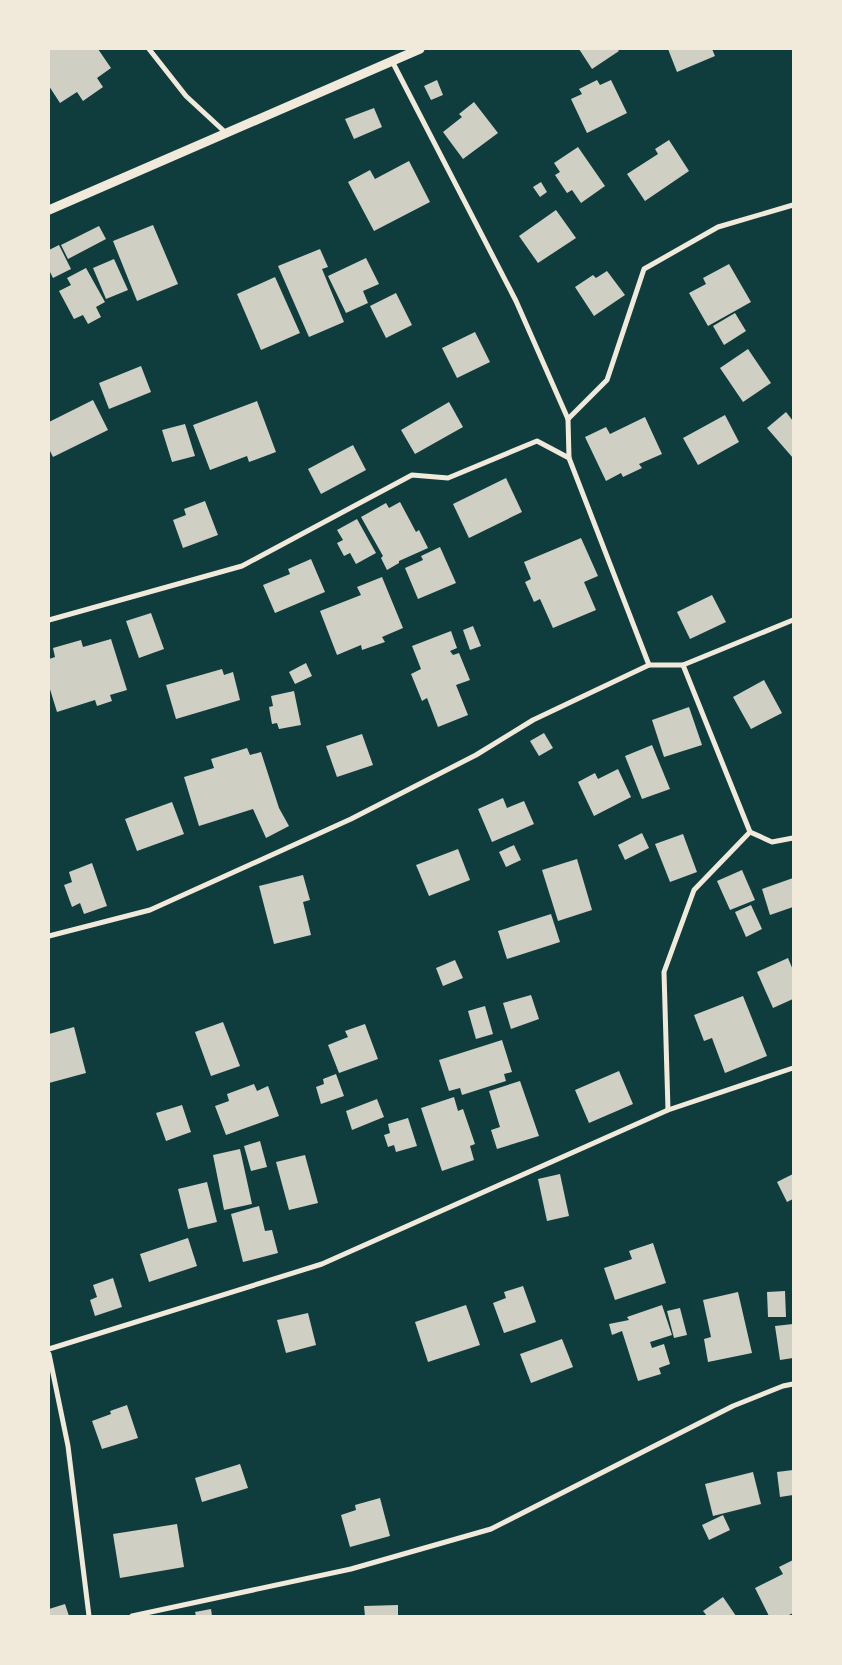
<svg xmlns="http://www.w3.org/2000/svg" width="842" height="1665" font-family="Commissioner,sans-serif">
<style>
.building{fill:#cfcfc3}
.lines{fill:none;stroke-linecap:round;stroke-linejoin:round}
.minor{stroke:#f1e9da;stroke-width:5}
.tertiary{stroke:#f1e9da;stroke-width:9}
</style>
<rect width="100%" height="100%" fill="#0f3d3e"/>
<g class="building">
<polygon points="49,49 98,49 111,68 97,78 103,87 83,101 77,92 60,103 49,86"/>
<polygon points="579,49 617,49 619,51 592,69"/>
<polygon points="668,49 712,49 715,56 677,72"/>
<polygon points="437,80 443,95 431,100 424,86"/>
<polygon points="597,80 600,85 611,80 627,113 587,133 571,99 582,94 579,89"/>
<polygon points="474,102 498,133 463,159 443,132 462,117 459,114"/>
<polygon points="374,108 382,127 354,139 345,119"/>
<polygon points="669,140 689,171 645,201 627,174 658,154 655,149"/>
<polygon points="578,147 605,186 581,203 572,190 567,193 555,175 560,172 554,163"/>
<polygon points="409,161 430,202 374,231 348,182 370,170 375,179"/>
<polygon points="541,182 547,192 540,197 533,187"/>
<polygon points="556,210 576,238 538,263 519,236"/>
<polygon points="153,225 178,284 137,301 113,241"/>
<polygon points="99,226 106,239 68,259 61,245"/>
<polygon points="59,245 71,269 53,278 49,270 49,250"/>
<polygon points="320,249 328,267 322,269 344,322 309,337 278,266"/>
<polygon points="366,258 379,284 363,291 368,303 346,313 328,276"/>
<polygon points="114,259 128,290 106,299 93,268"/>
<polygon points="729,264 751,302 708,326 689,293 706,284 703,278"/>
<polygon points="86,268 105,302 96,307 101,317 88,324 83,315 74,319 59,291 71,285 67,278"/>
<polygon points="607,271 625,295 594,316 575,287 593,275 596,278"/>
<polygon points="275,277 300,333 261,350 237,294"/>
<polygon points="396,293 412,325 386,338 370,306"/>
<polygon points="735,313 746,331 724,345 713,326"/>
<polygon points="475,332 490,362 457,378 442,348"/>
<polygon points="748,349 771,383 743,402 720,368"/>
<polygon points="141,366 151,392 109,409 99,383"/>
<polygon points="93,400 108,430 53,457 49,449 49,422"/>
<polygon points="257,401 276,452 249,462 247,456 210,470 193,425"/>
<polygon points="449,402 463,427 415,454 401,430"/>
<polygon points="786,412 793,421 793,458 767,428"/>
<polygon points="725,415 739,442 698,465 683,438"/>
<polygon points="645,417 662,454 639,464 642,468 623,477 621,473 606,481 585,437 606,427 610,434"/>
<polygon points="185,424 195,456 172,462 162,430"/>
<polygon points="353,445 366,470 321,494 308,469"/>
<polygon points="506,478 522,512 469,538 453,504"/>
<polygon points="205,501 218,535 183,548 173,520 186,515 184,509"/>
<polygon points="400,502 416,532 419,530 428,548 399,561 399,563 387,570 381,558 383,556 361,517 386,503 389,508"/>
<polygon points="357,519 376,553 356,564 350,553 344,556 337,543 343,540 337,530"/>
<polygon points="581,538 598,576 584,582 596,610 553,628 540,599 534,602 525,582 531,579 524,562"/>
<polygon points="440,547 456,583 418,599 405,568 423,560 421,556"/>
<polygon points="311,559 325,592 275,613 263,585 290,574 288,569"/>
<polygon points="382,577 403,628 382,637 385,642 362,650 361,645 337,655 320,611 361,595 357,587"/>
<polygon points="712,595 726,622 690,639 677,612"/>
<polygon points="151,613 164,649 139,658 126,621"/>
<polygon points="473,626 481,646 470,650 463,630"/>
<polygon points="451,631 457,648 450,651 453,655 459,653 470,680 456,685 468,715 438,727 427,698 422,701 411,674 421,669 412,646"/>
<polygon points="111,639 127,690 110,695 112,701 97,706 95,700 57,712 49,686 49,659 55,657 53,648 81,640 83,647"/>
<polygon points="306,663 312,676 295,684 289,672"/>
<polygon points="222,669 224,675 233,672 240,700 176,719 166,685"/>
<polygon points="764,680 782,713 751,729 733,697"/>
<polygon points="294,691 301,725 279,729 277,723 272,724 269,707 273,706 271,696"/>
<polygon points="689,707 702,745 664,757 652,720"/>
<polygon points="544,733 553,748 539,756 530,741"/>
<polygon points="362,734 373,765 337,777 326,746"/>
<polygon points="652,745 670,789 642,799 625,756"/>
<polygon points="247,748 250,755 261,752 279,808 289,826 266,838 253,809 199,826 184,777 214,768 211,759"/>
<polygon points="618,769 631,797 594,816 578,782 595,773 598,779"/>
<polygon points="503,798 507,808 524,801 534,824 492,842 478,809"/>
<polygon points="172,802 184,834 137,851 125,819"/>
<polygon points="642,833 649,848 625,860 618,845"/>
<polygon points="683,834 697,872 670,882 655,844"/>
<polygon points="514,845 521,860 506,867 499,852"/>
<polygon points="458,849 470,880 429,896 416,865"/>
<polygon points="577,859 592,910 558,921 542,870"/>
<polygon points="92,863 107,906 84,914 80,903 72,907 64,885 72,882 69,872"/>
<polygon points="742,870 755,900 730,910 717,881"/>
<polygon points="303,875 310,900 303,902 311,935 274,944 259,886"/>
<polygon points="793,878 793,907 770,915 762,889"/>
<polygon points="751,905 762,929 746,937 735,912"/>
<polygon points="551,914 560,942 507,959 498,931"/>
<polygon points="788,958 793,970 793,999 773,1008 757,972"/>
<polygon points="455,960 463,978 443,986 436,968"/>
<polygon points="531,995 539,1019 511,1029 503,1003"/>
<polygon points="743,996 767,1056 725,1073 712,1038 704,1041 694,1015"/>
<polygon points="485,1006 493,1034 476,1039 468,1011"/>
<polygon points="223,1022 240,1066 211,1076 195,1032"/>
<polygon points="365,1024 378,1059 339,1073 328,1045 348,1037 345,1031"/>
<polygon points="74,1027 86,1073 49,1083 49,1034"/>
<polygon points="502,1040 512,1072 504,1074 506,1081 462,1095 460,1088 449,1091 439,1060"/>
<polygon points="619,1071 633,1104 589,1123 575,1090"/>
<polygon points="336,1074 344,1096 321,1104 316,1087 324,1084 323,1079"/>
<polygon points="520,1081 539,1136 497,1149 491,1130 500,1127 489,1091"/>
<polygon points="254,1084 257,1091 268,1086 279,1116 226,1135 215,1106 229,1101 227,1094"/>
<polygon points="454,1097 458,1111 463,1109 475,1144 470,1146 474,1160 442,1171 421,1108"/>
<polygon points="377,1099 384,1117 352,1130 346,1111"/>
<polygon points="182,1105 191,1132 166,1141 156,1113"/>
<polygon points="408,1118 417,1146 396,1152 394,1145 388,1147 384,1135 390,1133 388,1124"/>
<polygon points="260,1141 267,1167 251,1171 244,1146"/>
<polygon points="240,1149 252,1204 224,1210 213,1155"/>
<polygon points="305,1155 318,1203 289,1210 276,1162"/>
<polygon points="560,1174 569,1216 547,1221 538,1179"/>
<polygon points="793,1174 793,1199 787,1202 777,1182"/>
<polygon points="207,1182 217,1222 188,1229 178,1189"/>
<polygon points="259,1206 265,1231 272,1230 278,1253 243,1262 231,1214"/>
<polygon points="188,1238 197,1266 149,1282 140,1254"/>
<polygon points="653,1243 666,1283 615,1300 604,1268 632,1259 629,1251"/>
<polygon points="113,1278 122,1307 95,1316 90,1300 97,1297 93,1285"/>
<polygon points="523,1286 536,1322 504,1333 493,1303 506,1298 504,1292"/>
<polygon points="785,1291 786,1317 768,1317 767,1292"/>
<polygon points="738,1292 752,1353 708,1362 704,1339 711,1337 703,1300"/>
<polygon points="466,1305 480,1345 428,1362 415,1322"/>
<polygon points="662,1305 672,1335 650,1342 652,1348 664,1344 670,1364 659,1368 661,1374 638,1381 622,1331 612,1335 609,1324 629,1320 627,1317"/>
<polygon points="680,1308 687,1335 674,1338 667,1311"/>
<polygon points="308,1313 316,1345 286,1353 277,1320"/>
<polygon points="793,1324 793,1358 780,1360 775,1326"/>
<polygon points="562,1339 573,1367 531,1383 520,1354"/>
<polygon points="127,1405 138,1438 102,1449 92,1421 111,1414 110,1411"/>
<polygon points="240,1464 248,1488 202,1502 195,1478"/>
<polygon points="793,1470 793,1495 780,1497 777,1472"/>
<polygon points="753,1472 761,1504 713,1516 705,1484"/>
<polygon points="380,1498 390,1536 350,1547 341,1515 356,1510 355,1505"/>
<polygon points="723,1515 730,1530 709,1540 702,1525"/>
<polygon points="177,1524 184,1567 120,1578 113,1534"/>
<polygon points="793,1560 793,1613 787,1616 769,1616 755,1588 783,1574 779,1567"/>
<polygon points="723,1597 736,1616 707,1616 703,1611"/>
<polygon points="65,1604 69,1616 49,1616 49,1609"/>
<polygon points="398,1605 398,1616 365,1616 364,1606"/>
<polygon points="211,1609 212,1616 196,1616 195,1612"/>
</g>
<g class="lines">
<g class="minor">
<polyline points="149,49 186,96 226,133"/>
<polyline points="392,61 516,301 568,419 569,458"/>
<polyline points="568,419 607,380 644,269 718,227 793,205"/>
<polyline points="49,620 242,566 412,475 448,478 537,441 569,458 649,665"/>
<polyline points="683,665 750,832 772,842 793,838"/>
<polyline points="49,936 150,910 351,819 476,755 533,720 649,665 683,665 793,620"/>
<polyline points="668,1110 664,972 694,890 750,832"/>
<polyline points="49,1349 322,1264 668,1110 793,1068"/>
<polyline points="49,1354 68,1446 89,1616"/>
<polyline points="132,1616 351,1569 491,1529 733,1406 783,1386 793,1384"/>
</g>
<polyline class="tertiary" points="49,210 420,49"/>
</g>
<rect width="842" height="1665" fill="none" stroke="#f1e9da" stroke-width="100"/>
</svg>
